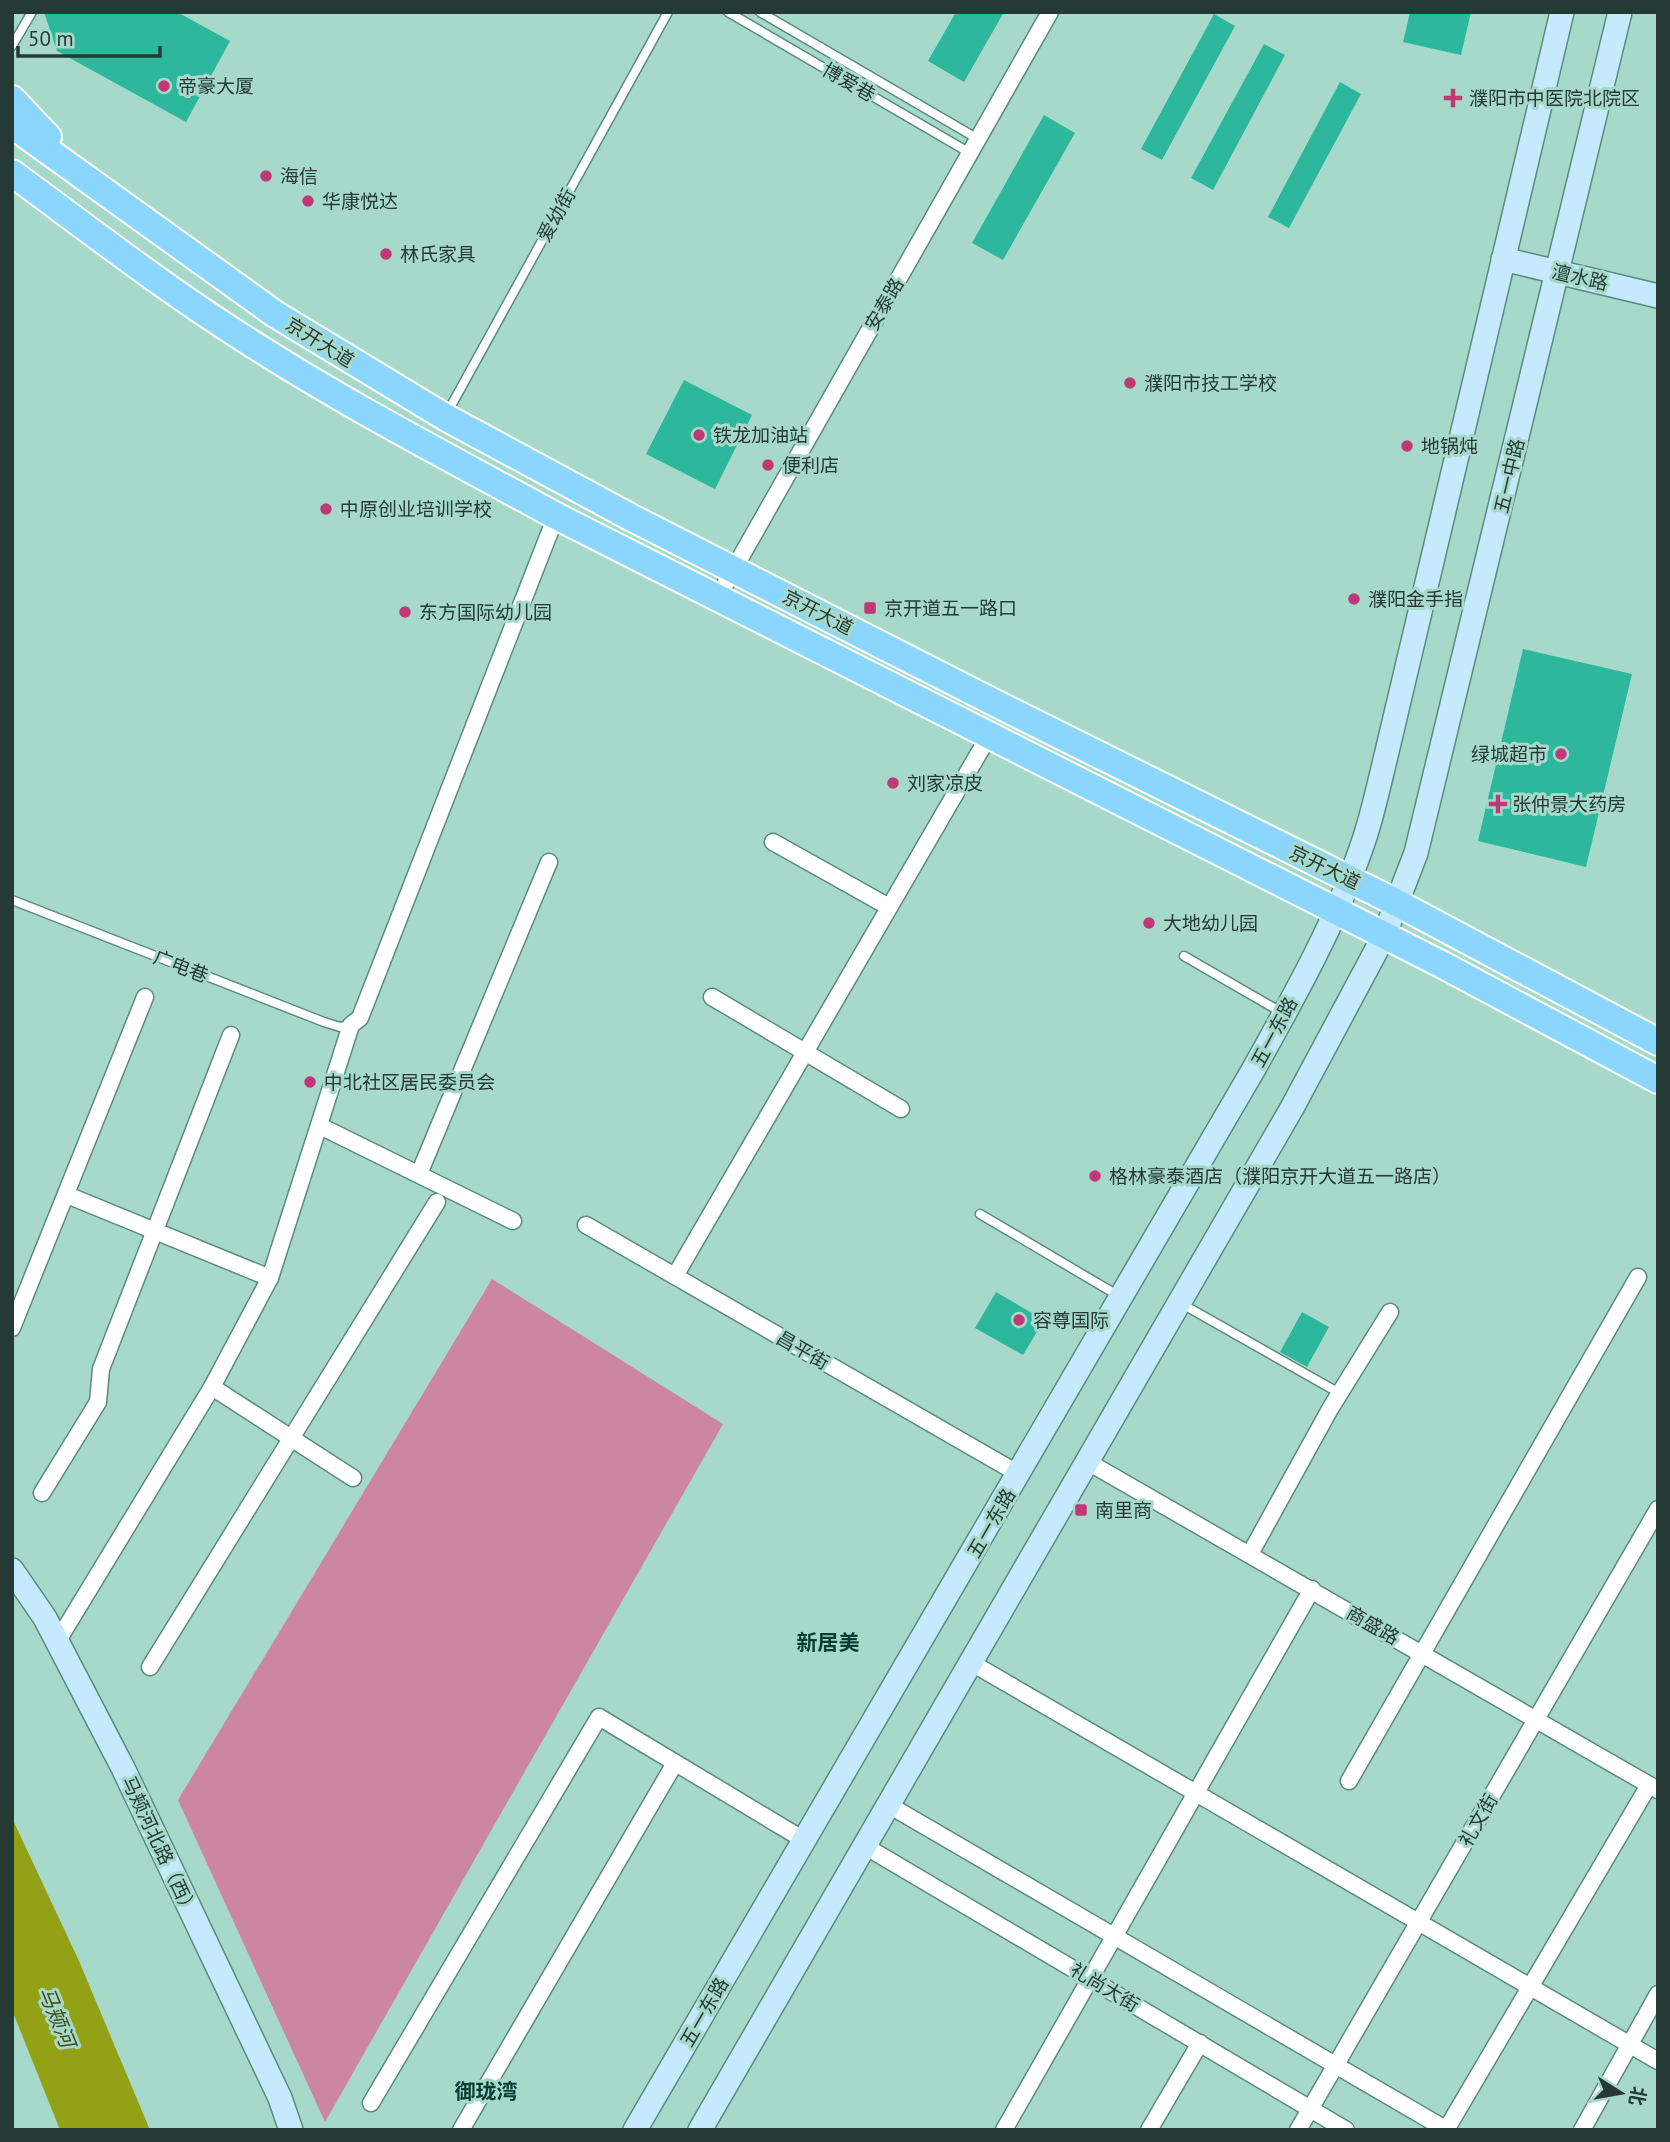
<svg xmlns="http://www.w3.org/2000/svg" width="1670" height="2142" font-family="'PT Sans','Noto Sans SC',sans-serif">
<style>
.green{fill:#cc869f}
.water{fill:#93a214}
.building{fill:#2db79c}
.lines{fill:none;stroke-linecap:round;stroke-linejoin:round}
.lane-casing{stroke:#5b8b7f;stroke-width:11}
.street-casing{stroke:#5b8b7f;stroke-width:19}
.secondary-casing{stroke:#5b8b7f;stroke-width:26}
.primary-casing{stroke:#fff;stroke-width:30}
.lane{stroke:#fff;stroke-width:8}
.street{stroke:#fff;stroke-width:16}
.secondary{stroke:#c5eafe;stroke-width:23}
.primary{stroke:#8bd6fd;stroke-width:26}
.poi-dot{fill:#c03877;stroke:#a7d9cb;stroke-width:2.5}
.labels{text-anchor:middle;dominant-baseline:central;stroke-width:6;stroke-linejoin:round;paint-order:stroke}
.street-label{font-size:19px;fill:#263a35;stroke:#a7d9cb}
.poi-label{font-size:19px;fill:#263a35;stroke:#a7d9cb;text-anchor:start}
.neighbourhood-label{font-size:21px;font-weight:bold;fill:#0a3d33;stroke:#a7d9cb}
.water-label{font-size:21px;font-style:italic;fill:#444b19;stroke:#a7d9cb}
</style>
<rect width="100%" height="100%" fill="#a7d9cb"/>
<polygon class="green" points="492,1279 723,1424 325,2122 178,1800"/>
<polygon class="water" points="12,1818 79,1961 150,2130 60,2130 12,2010"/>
<g class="building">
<polygon points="44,12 177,12 230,41 186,122 57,51"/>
<polygon points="956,12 1004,12 964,82 928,61"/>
<polygon points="1410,12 1471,12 1461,55 1403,42"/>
<polygon points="1214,14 1235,26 1162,160 1141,149"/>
<polygon points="1264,44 1285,55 1213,190 1191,178"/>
<polygon points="1340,82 1361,94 1289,228 1268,217"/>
<polygon points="1044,115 1075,133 1003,260 972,243"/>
<polygon points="684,380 752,415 715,489 646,454"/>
<polygon points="1523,649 1632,674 1586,867 1478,841"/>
<polygon points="996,1292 1044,1320 1023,1355 975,1328"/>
<polygon points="1302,1312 1329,1327 1307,1367 1280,1352"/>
</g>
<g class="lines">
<defs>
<g id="lane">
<polyline points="728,12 970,153"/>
<polyline points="760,12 978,139"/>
<polyline points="12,46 32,12"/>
<polyline points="446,415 668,12"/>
<polyline points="12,900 324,1022 340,1027 351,1025"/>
<polyline points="1184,956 1281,1012"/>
<polyline points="980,1214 1119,1296"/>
<polyline points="1182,1304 1341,1394"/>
</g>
<g id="street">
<polyline points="718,597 1050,12"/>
<polyline points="773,842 889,907"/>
<polyline points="712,997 901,1109"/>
<polyline points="320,1126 513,1221"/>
<polyline points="419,1174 549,862"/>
<polyline points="67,1195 270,1278"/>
<polyline points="586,1225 1019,1474"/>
<polyline points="675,1276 990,734"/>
<polyline points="12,1328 145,997"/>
<polyline points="212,1387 353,1478"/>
<polyline points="1088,1462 1658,1790"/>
<polyline points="42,1493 98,1402 101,1369 231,1035"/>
<polyline points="1250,1554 1330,1409 1390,1312"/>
<polyline points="57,1642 212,1387 270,1278 351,1025 360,1018 556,516"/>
<polyline points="970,1662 1658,2061"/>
<polyline points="150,1667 437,1202"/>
<polyline points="1349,1781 1638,1277"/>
<polyline points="887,1804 1447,2130"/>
<polyline points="863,1845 1346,2130"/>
<polyline points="371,2103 599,1717 804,1840"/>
<polyline points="461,2130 675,1763"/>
<polyline points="1004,2130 1312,1589"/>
<polyline points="1149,2130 1200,2043"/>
<polyline points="1298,2130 1658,1509"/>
<polyline points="1446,2130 1649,1785"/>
<polyline points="1582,2130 1658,1994"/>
</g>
<g id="secondary">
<polyline points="1503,259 1658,296"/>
<polyline points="12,1570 45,1618 123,1768 280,2098 291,2130"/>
<path d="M635,2130L1252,1072C1294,997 1338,919 1365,837C1373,812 1379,785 1385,760L1562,12"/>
<polyline points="700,2130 1292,1108 1384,936 1416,853 1620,12"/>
</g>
<g id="primary">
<polyline points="12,99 48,137"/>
<polyline points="12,125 275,314 445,417 632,518 1005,708 1399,904 1658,1042"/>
<path d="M12,173C91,231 168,291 251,343C349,406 454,460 556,516L1441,964L1658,1080"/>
</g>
</defs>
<use href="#lane" class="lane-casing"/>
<use href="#street" class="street-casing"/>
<use href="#secondary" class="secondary-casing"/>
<use href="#primary" class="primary-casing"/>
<use href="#lane" class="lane"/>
<use href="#street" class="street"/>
<use href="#secondary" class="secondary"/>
<use href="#primary" class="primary"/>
</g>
<g class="poi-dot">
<circle cx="164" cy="86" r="7"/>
<path d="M1449.5 87.5h7v7h7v7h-7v7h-7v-7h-7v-7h7z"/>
<circle cx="266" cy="176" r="7"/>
<circle cx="308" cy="201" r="7"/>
<circle cx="386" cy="254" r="7"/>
<circle cx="1130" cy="383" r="7"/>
<circle cx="699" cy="435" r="7"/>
<circle cx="1407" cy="446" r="7"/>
<circle cx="768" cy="465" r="7"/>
<circle cx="326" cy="509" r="7"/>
<circle cx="1354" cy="599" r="7"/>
<rect x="863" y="601" width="14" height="14" rx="3.5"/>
<circle cx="405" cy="612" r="7"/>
<circle cx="1561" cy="754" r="7"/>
<circle cx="893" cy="783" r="7"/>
<path d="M1494.5 793.5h7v7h7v7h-7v7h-7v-7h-7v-7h7z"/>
<circle cx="1149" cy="923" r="7"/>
<circle cx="310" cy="1082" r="7"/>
<circle cx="1095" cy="1176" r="7"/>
<circle cx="1019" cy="1320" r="7"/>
<rect x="1074" y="1503" width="14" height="14" rx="3.5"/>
</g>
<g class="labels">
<g class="street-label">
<text transform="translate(849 82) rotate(30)">博爱巷</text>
<text transform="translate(556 215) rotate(-61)">爱幼街</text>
<text transform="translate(1580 277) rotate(13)">澶水路</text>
<text transform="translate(884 304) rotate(-60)">安泰路</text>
<text transform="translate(320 342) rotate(32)">京开大道</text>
<text transform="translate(1509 476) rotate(-77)">五一中路</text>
<text transform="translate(818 612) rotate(27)">京开大道</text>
<text transform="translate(1325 867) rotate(26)">京开大道</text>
<text transform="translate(181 966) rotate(21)">广电巷</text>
<text transform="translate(1274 1032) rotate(-62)">五一东路</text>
<text transform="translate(803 1350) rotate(30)">昌平街</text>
<text transform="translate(991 1523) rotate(-60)">五一东路</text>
<text transform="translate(1373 1625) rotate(30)">商盛路</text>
<text transform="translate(1478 1820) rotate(-60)">礼文街</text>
<text transform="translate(160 1846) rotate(65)">马颊河北路（西）</text>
<text transform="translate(1105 1987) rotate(31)">礼尚大街</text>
<text transform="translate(704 2012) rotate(-60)">五一东路</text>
</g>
<g class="poi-label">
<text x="178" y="86">帝豪大厦</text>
<text x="1469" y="98">濮阳市中医院北院区</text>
<text x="280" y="176">海信</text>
<text x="322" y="201">华康悦达</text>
<text x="400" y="254">林氏家具</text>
<text x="1144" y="383">濮阳市技工学校</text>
<text x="713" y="435">铁龙加油站</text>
<text x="1421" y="446">地锅炖</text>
<text x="782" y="465">便利店</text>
<text x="340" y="509">中原创业培训学校</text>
<text x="1368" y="599">濮阳金手指</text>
<text x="884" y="608">京开道五一路口</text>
<text x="419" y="612">东方国际幼儿园</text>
<text x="1547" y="754" text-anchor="end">绿城超市</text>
<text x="907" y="783">刘家凉皮</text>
<text x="1512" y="804">张仲景大药房</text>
<text x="1163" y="923">大地幼儿园</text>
<text x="324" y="1082">中北社区居民委员会</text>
<text x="1109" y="1176">格林豪泰酒店（濮阳京开大道五一路店）</text>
<text x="1033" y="1320">容尊国际</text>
<text x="1095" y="1510">南里商</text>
</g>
<g class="neighbourhood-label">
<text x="828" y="1642">新居美</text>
<text x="486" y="2091">御珑湾</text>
</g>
<g class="water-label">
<text transform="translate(57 2017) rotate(68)">马颊河</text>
</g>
</g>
<rect width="1670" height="2142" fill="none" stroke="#263a35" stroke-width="28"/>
<g transform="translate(1621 2093) rotate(101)" stroke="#a7d9cb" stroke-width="5" paint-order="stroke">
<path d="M0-5L12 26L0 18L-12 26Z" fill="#263a35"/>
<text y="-10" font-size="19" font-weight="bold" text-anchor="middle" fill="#263a35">北</text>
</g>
<path d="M18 46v10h142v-10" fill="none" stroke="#263a35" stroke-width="3.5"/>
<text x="28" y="46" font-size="21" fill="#263a35" stroke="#a7d9cb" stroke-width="5" paint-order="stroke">50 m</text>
</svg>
